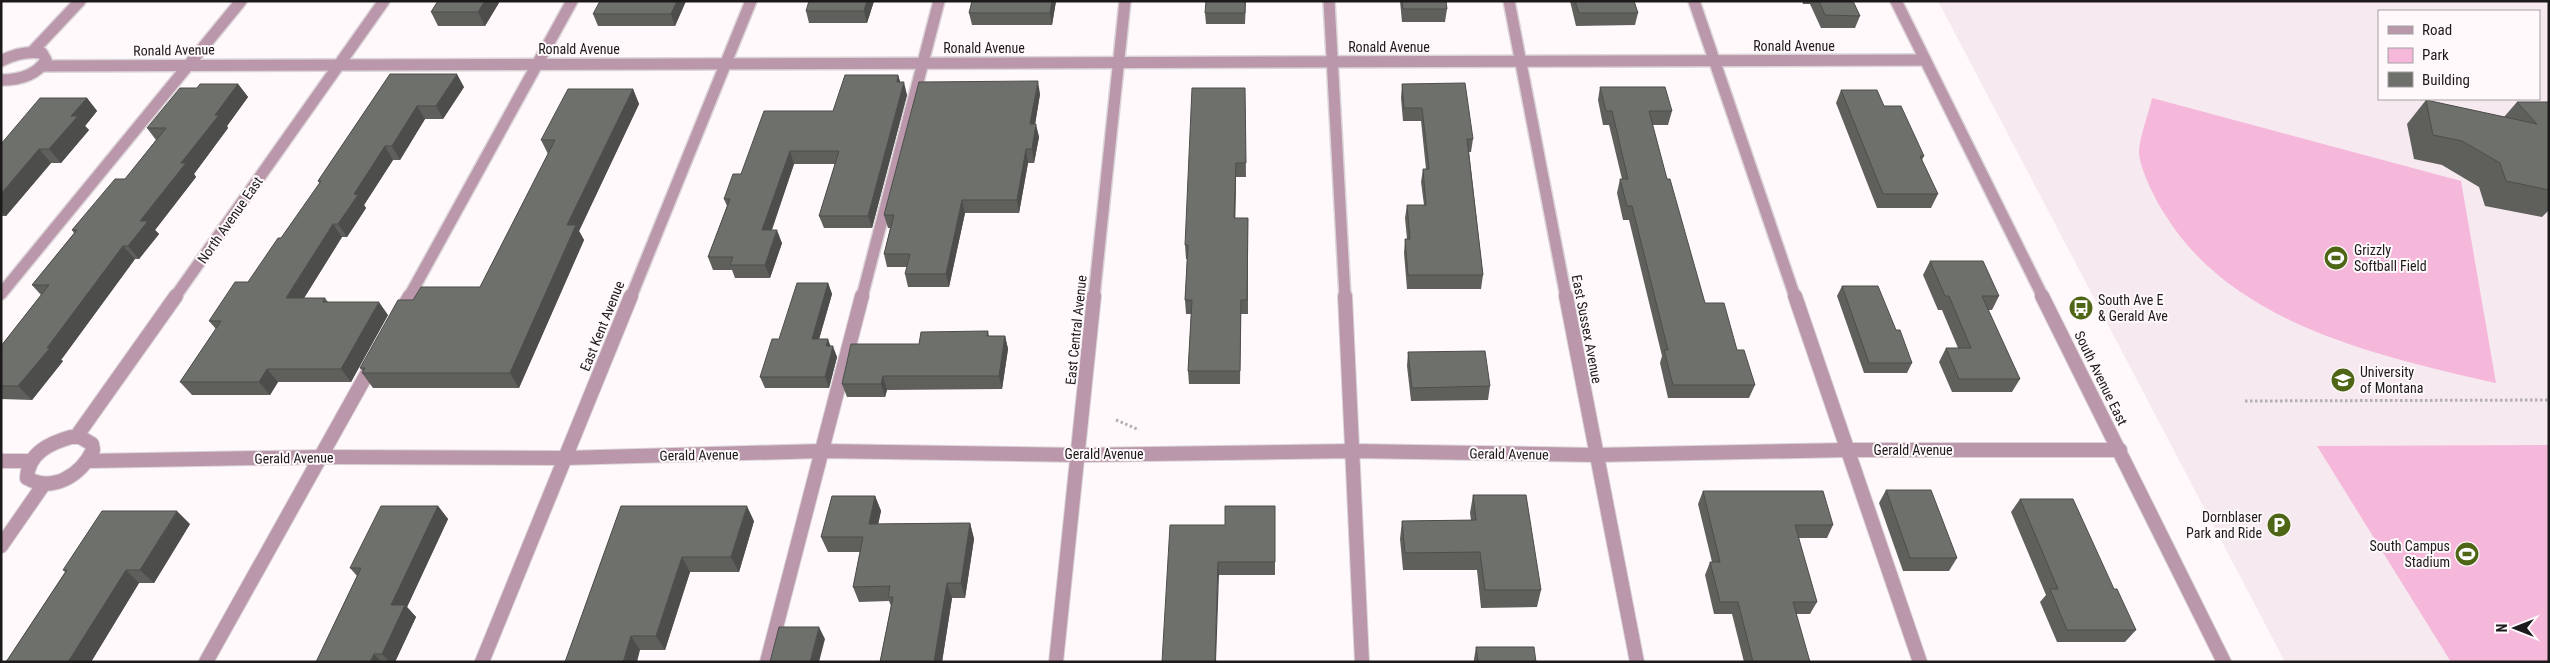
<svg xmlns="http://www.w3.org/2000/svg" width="2550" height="663" font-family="'Roboto Condensed',sans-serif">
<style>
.built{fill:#f6e9f0;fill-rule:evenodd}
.green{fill:#f5b7da}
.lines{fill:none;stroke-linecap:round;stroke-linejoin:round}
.minor-far1-casing{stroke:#dbd5d8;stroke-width:14}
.minor-casing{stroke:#dbd5d8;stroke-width:16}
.path{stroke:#b4afb1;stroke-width:3;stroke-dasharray:2.5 2.5;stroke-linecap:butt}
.minor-far1{stroke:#ba97aa;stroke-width:11}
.minor{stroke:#ba97aa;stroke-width:14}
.wall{fill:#5f605c}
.shaded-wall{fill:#4d4e4b}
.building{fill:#6e706b;stroke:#4d4e4b}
.labels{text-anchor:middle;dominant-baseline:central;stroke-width:4;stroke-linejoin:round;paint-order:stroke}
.street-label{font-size:14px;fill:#1c1a1b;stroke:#fff9fc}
.poi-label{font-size:14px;fill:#1c1a1b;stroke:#fff9fc;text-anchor:start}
</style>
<rect width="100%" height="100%" fill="#fff9fc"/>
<path class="built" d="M1938,1H2549V662H2285ZM2379,11H2539V99H2379Z"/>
<g class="green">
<path d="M2152,98L2461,181L2496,383C2378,356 2231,324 2164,213C2155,199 2140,169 2139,153C2139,138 2149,113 2152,98Z"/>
<polygon points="2549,445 2549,662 2451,662 2317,446"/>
</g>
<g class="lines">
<defs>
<g id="minor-far1">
<polyline points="1329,1 1345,297"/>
<polyline points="1509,1 1566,297"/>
<polyline points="1694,1 1795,297"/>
<polyline points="1896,1 2043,297"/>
<polyline points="32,52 80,1"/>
<path d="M1,61C14,54 27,51 42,53L46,60C36,76 19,80 1,80"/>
<polyline points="42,66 1925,60"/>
<polyline points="1,294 241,1"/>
<polyline points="175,297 384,1"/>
<polyline points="409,297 572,1"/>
<polyline points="631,297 751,1"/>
<polyline points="862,297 939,1"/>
<polyline points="1094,297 1125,1"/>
</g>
<g id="minor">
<polyline points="1345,296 1362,662"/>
<polyline points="1566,296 1637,662"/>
<polyline points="1795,296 1920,662"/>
<polyline points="2042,296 2224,662"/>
<polyline points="399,315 410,296"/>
<path d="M71,437H80L92,444L93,450C81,475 53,493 27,478C28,453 50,443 71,437Z"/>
<polyline points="76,437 176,296"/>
<polyline points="1,461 30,461"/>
<polyline points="88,461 321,457 564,458 822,451 1079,455 1353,451 1596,455 1847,450 2120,450"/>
<polyline points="1,546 44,484"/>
<polyline points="206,662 373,363"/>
<polyline points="482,662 631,296"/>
<polyline points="767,662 862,296"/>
<polyline points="1056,662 1094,296"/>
</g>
</defs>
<use href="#minor-far1" class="minor-far1-casing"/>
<use href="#minor" class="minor-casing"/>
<g class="path">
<polyline points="2245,401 2549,400"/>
<polyline points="1116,420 1139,430"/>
</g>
<use href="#minor-far1" class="minor-far1"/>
<use href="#minor" class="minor"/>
</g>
<g class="wall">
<polygon points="438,1 500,1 485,26 438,26 431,12"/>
<polygon points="686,1 675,26 598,26 593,14"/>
<polygon points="874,1 867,23 809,23 806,11"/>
<polygon points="972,1 1056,1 1052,25 972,25 969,13"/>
<polygon points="1246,1 1245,24 1206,24 1205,13"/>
<polygon points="1400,1 1446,1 1447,9 1445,22 1402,22"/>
<polygon points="1570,1 1634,1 1638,13 1635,25 1576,26"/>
<polygon points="1802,1 1853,1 1860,16 1855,28 1821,28 1810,4 1803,4"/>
<polygon points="390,74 464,87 443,119 425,119 400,160 393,160 364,205 366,208 347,237 342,237 304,298 325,298 328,302 388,315 351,382 278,382 270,395 192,395 180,382 216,329 209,321 248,282 281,238 320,184 318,181"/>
<polygon points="898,75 900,82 907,95 872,228 824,228 819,216 835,164 794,164 772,230 782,243 770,278 735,278 732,270 713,270 708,257 727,206 724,199 741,174 833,111"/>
<polygon points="238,84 248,97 227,126 228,128 194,174 196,177 155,230 159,234 139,259 135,259 61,360 63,361 32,400 1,399 1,346 41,295 32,285 74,233 72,230 125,179 156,140 147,128 197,88"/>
<polygon points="1402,84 1473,139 1471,152 1469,152 1483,275 1481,289 1407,289 1404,253 1405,239 1407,239 1405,218 1407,205 1424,205 1421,182 1423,169 1426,169 1421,121 1403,121 1401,98"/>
<polygon points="1600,87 1672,111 1668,125 1652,125 1667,179 1705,303 1737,350 1755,385 1749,398 1668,398 1660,363 1662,356 1629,220 1623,220 1617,193 1620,179 1622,179 1609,125 1603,125 1598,100"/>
<polygon points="1245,88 1246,177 1236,177 1235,218 1248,218 1248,314 1241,314 1240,384 1189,384 1188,371 1191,314 1186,314 1185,300 1187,259 1186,259 1185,245"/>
<polygon points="633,89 639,104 579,231 584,240 519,388 373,388 362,373 363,371 360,368 413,300 480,287 548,154 541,140"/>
<polygon points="1841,90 1884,106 1924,156 1922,160 1938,194 1931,208 1877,208 1836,103"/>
<polygon points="1040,94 1035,124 1039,137 1034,163 1028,163 1019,213 965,213 949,287 908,287 905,274 907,267 887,267 884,254 890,228 888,228 884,215"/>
<polygon points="87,98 97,111 85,126 89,130 61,163 51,163 6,216 1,216 1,144"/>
<polygon points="2426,100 2504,117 2517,102 2549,102 2549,210 2542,217 2485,206 2479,187 2442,165 2414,159 2407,124"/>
<polygon points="1930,261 1999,296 1992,310 1988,310 2020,379 2012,392 1952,392 1939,362 1946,348 1958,348 1942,310 1938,310 1923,275"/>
<polygon points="828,283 832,294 819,339 831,346 837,357 829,388 765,388 760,377 779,339"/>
<polygon points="1842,286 1896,330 1912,363 1907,373 1864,373 1837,296"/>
<polygon points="988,331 989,336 1005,336 1008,349 1002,389 887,390 885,397 847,397 842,384 919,344"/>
<polygon points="1408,352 1490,386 1488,400 1411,401 1407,366"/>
<polygon points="1886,490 1957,558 1949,571 1903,571 1879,503"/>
<polygon points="1703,491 1833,525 1827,538 1798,538 1817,602 1810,614 1796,614 1810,662 1744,662 1732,614 1714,614 1705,575 1710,562 1712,562 1698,504"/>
<polygon points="1473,495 1541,590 1537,607 1481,608 1477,570 1403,570 1400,539 1402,521 1471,520 1470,513"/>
<polygon points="875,496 881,511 878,524 970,523 974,539 965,598 952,598 942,662 880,662 891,606 889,601 859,602 853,587 860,552 828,552 821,537"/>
<polygon points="2020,499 2114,589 2136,630 2125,642 2057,642 2040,602 2046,595 2011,512"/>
<polygon points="438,506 448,519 407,607 416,617 395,662 316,662 357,576 350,568"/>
<polygon points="621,506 754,521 739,572 690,572 665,650 640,650 565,662"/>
<polygon points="1275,506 1275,575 1219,575 1162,662 1225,525"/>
<polygon points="190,524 154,583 139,583 91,662 6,662 65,572 63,570"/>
<polygon points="1476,647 1536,662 1474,662 1474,659"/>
</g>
<g class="shaded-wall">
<polygon points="485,1 500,1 485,26 478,12"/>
<polygon points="677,1 686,1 675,26 671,14"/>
<polygon points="867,1 874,1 867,23 864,11"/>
<polygon points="1052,1 1056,1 1052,25 1050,13"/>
<polygon points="457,74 464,87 443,119 436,106"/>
<polygon points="898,75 902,88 897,82"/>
<polygon points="1038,81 1040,94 1033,137 1030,124"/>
<polygon points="904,82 907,95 872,228 868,216"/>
<polygon points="238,84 248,97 227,126 228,128 194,174 196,177 155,230 159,234 139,259 128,246 140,221 215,115"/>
<polygon points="633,89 639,104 579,231 584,240 519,388 510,373 567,225"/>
<polygon points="87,98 97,111 85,126 89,130 61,163 49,149 71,116"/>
<polygon points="417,106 425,119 400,160 392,146"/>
<polygon points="1036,124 1039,137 1034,163 1032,149"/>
<polygon points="385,146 393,160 364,205 366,208 347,237 338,224 354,194"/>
<polygon points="39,149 51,163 6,216 1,211 1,194"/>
<polygon points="1026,149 1028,163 1019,213 1017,200"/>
<polygon points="790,151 794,164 767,243 762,230"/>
<polygon points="1236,163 1236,177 1235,232 1234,218"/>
<polygon points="962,200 965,213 949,287 946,274"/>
<polygon points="333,224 342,237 296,311 286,298"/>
<polygon points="777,230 782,243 770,278 765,265"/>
<polygon points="123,246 135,259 61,360 63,361 32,400 18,386"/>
<polygon points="828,283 832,294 816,350 812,339"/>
<polygon points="379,302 388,315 351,382 341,369"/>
<polygon points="1005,336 1008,349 1002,389 999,376"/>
<polygon points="828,339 832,350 826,346"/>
<polygon points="833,346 837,357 829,388 825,377"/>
<polygon points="267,369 278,382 270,395 259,382"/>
<polygon points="883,376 887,390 885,397 881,384"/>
<polygon points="875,496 881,511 875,539 869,524"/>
<polygon points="438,506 448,519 407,607 416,617 395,662 390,662 382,654 391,605"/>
<polygon points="747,506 754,521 739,572 731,557"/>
<polygon points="177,511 190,524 154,583 140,570"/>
<polygon points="970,523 974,539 965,598 961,583"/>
<polygon points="682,557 690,572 665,650 656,636"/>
<polygon points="1218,562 1219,575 1216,662 1215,662"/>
<polygon points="126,570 139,583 91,662 68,662"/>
<polygon points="947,583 952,598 942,662 934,662"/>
<polygon points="819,627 825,639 819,662 810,662"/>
<polygon points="631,636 640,650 637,662 623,662"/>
<polygon points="374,654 381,662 370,662"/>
</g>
<g class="building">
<polygon points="438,1 485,1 478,12 431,12"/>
<polygon points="600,1 677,1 671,14 593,14"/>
<polygon points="809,1 867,1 864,11 806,11"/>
<polygon points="972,1 1052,1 1050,13 969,13"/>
<polygon points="1206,1 1245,1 1245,13 1205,13"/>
<polygon points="1402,1 1446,1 1447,9 1403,9"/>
<polygon points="1575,1 1634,1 1638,13 1579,13"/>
<polygon points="1819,1 1853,1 1860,16 1825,15"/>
<polygon points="390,74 457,74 436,106 417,106 392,146 385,146 354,194 358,195 338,224 333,224 286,298 325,298 323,302 379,302 341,369 267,369 259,382 180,382 221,321 209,321 235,282 248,282 278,238 281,238 321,181 318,181"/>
<polygon points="845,75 898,75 897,82 904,82 868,216 819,216 839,151 790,151 762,230 777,230 765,265 730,265 733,257 708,257 730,199 724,199 733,174 741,174 764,111 833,111"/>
<polygon points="1038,81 1030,124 1036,124 1032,149 1026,149 1017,200 962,200 946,274 905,274 910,254 884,254 894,215 884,215 919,82"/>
<polygon points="1465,83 1473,139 1467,139 1483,275 1408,275 1405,239 1410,239 1407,205 1426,205 1423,169 1429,169 1422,108 1404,108 1402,84"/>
<polygon points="200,84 238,84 215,115 219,115 181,163 186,163 140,221 148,221 128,246 123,246 47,348 50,348 18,386 1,386 1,346 49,285 32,285 77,230 72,230 115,179 125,179 166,128 147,128 180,88 197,88"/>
<polygon points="1600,87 1665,87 1672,111 1649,111 1667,179 1670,179 1705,303 1724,303 1737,350 1744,350 1755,385 1673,385 1664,350 1668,350 1632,206 1627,206 1620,179 1628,179 1612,111 1606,111"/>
<polygon points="1192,88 1245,88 1246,163 1236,163 1234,218 1248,218 1247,300 1241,300 1240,371 1188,371 1192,300 1185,300 1188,245 1185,245"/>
<polygon points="568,89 633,89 567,225 576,225 510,373 362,373 365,368 360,368 398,300 413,300 421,287 480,287 555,140 541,140"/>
<polygon points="1841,90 1877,90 1884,106 1901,106 1924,156 1920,156 1938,194 1883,194"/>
<polygon points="40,98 87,98 71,116 78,116 49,149 39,149 1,194 1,144"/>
<polygon points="2426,100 2537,124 2517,102 2549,102 2549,190 2506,181 2500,163 2462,141 2433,135"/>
<polygon points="1930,261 1983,261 1999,296 1982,296 2020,379 1959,379 1946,348 1971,348 1949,296 1945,296"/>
<polygon points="797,283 828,283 812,339 828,339 826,346 833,346 825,377 760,377 772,339 779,339"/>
<polygon points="1842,286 1878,286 1896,330 1900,330 1912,363 1869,363"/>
<polygon points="988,331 987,336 1005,336 999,376 883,376 881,384 842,384 851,344 919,344 921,332"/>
<polygon points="1485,351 1490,386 1412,388 1408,352"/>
<polygon points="1886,490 1931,490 1957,558 1910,558"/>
<polygon points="1703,491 1823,491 1833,525 1795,525 1817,602 1793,602 1810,662 1753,662 1738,602 1720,602 1710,562 1720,562"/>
<polygon points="1473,495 1526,495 1541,590 1485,590 1480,552 1405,553 1402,521 1476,520"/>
<polygon points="832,496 875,496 869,524 970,523 961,583 947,583 934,662 880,662 893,597 888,597 890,586 853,587 863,537 821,537"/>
<polygon points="2020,499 2073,499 2114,589 2117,589 2136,630 2067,630 2050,589 2058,589"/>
<polygon points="381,506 438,506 391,605 405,605 382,654 374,654 370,662 316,662 361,568 350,568"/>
<polygon points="621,506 747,506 731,557 682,557 656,636 631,636 623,662 565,662"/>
<polygon points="1225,506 1275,506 1275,562 1218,562 1215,662 1162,662 1170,525 1225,525"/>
<polygon points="102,511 177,511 140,570 126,570 68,662 6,662 67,570 63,570"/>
<polygon points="779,627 819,627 810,662 770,662"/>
<polygon points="1476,647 1534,647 1536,662 1478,662"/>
</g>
<defs>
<symbol id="stadium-disc" viewBox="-11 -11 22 22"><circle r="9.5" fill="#4e6615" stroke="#fff9fc"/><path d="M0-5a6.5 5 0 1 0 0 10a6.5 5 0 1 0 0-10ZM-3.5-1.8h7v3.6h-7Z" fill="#fff"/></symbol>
<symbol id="bus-disc" viewBox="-11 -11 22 22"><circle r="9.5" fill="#4e6615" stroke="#fff9fc"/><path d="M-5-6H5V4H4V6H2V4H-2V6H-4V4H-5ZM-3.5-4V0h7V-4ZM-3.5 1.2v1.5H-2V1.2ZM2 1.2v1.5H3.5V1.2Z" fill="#fff"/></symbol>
<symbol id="university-disc" viewBox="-11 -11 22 22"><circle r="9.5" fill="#4e6615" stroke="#fff9fc"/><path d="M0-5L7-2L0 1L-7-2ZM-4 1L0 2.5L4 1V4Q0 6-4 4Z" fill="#fff"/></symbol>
<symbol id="parking-disc" viewBox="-11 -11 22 22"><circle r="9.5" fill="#4e6615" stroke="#fff9fc"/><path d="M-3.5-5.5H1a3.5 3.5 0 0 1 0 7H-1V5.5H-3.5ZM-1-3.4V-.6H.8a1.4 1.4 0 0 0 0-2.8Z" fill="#fff"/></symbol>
</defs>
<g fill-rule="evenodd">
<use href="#stadium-disc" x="2322" y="244" width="28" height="28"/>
<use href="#bus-disc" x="2067" y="294" width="28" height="28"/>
<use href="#university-disc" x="2329" y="366" width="28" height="28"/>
<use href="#parking-disc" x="2265" y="511" width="28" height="28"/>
<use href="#stadium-disc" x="2453" y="540" width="28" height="28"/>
</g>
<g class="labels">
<g class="street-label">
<text x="1794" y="46">Ronald Avenue</text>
<text x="1389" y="47">Ronald Avenue</text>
<text x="984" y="48">Ronald Avenue</text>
<text x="579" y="49">Ronald Avenue</text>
<text transform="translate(174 50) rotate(-1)">Ronald Avenue</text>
<text transform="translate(230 220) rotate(-55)">North Avenue East</text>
<text transform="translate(602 326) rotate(-68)">East Kent Avenue</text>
<text transform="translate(1587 329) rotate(79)">East Sussex Avenue</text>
<text transform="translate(1076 330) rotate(-84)">East Central Avenue</text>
<text transform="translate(2101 378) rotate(64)">South Avenue East</text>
<text x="1913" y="450">Gerald Avenue</text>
<text x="1104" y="454">Gerald Avenue</text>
<text transform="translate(1509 454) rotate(1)">Gerald Avenue</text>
<text transform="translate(699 455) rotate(-1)">Gerald Avenue</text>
<text transform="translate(294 458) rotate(-1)">Gerald Avenue</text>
</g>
<g class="poi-label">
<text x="2354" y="250">Grizzly<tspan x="2354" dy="16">Softball Field</tspan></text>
<text x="2098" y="300">South Ave E<tspan x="2098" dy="16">&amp; Gerald Ave</tspan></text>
<text x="2360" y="372">University<tspan x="2360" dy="16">of Montana</tspan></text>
<text x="2262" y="517" text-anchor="end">Dornblaser<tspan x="2262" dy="16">Park and Ride</tspan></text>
<text x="2450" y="546" text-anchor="end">South Campus<tspan x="2450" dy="16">Stadium</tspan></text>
</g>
</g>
<rect width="2550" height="663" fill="none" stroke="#1c1a1b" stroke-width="5"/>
<rect x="2378" y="10" width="162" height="90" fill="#fff9fc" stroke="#a4a0a2"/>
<rect x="2388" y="26" width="25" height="8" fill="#ba97aa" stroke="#a4a0a2"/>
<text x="2422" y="35" font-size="15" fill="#1c1a1b">Road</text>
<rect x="2388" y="48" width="25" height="15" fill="#f5b7da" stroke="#a4a0a2"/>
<text x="2422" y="60" font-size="15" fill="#1c1a1b">Park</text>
<rect x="2388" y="72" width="25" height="15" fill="#6e706b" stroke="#a4a0a2"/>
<text x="2422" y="85" font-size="15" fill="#1c1a1b">Building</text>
<g transform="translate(2515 628) rotate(270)" stroke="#fff9fc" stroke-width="4" paint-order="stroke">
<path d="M0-4L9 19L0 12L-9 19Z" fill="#1c1a1b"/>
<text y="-8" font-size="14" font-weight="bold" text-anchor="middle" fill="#1c1a1b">N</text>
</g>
</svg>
